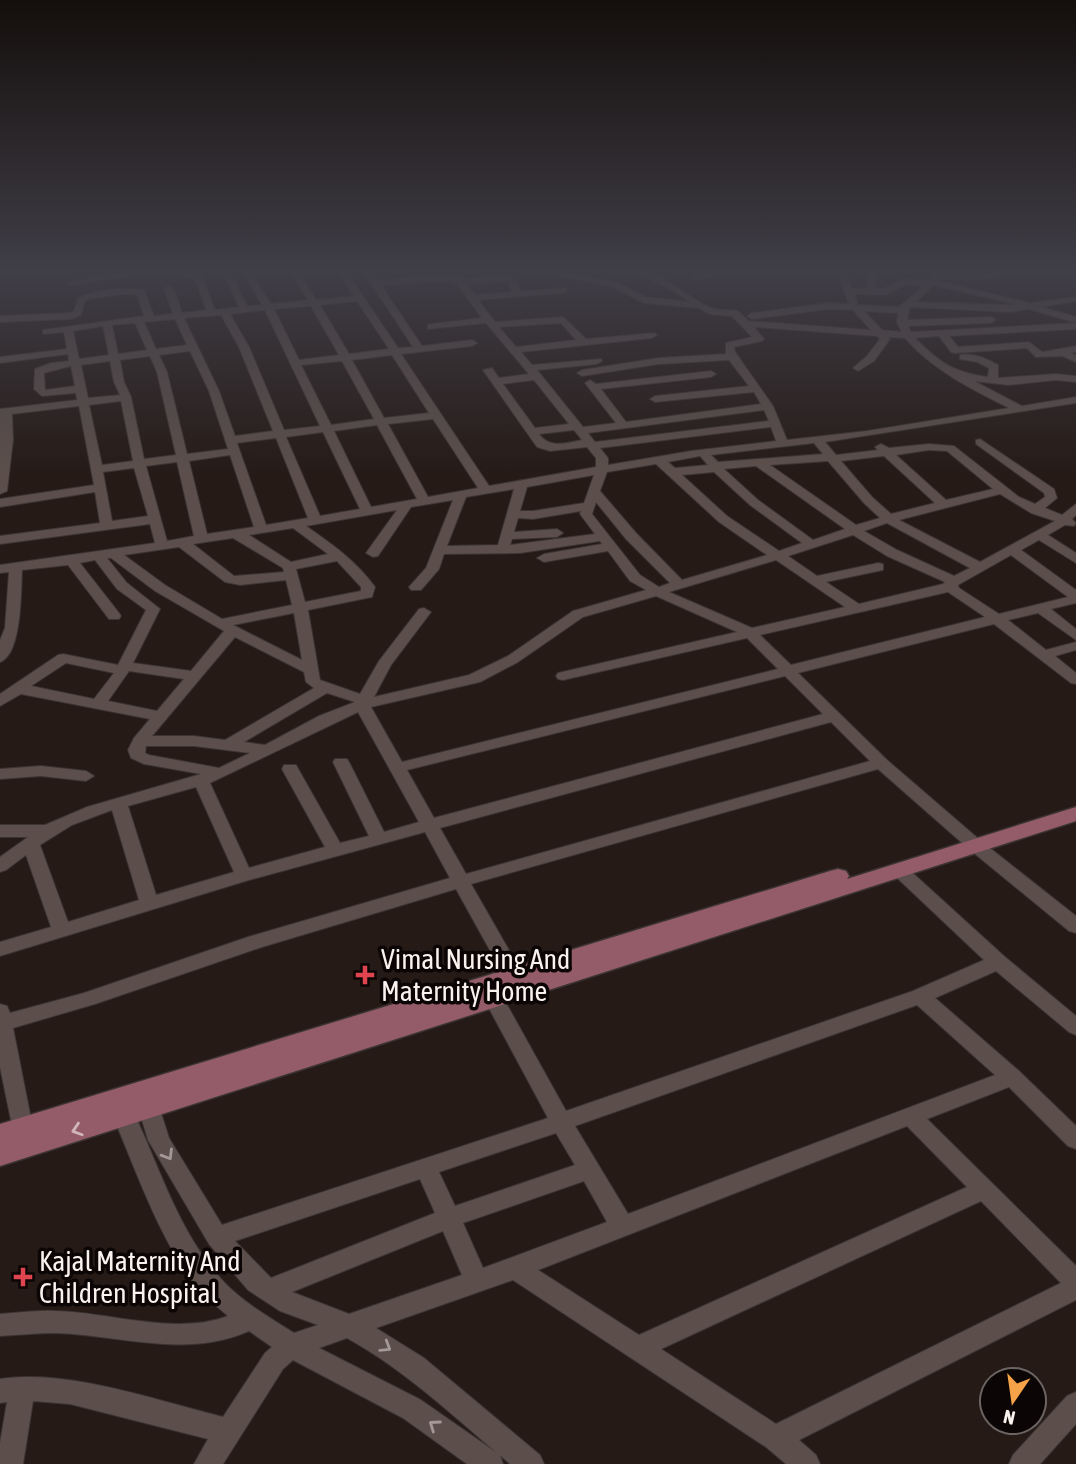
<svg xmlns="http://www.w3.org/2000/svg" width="1076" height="1464" font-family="'Asap Condensed',sans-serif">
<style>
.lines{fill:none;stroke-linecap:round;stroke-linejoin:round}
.minor-casing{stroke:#3c3432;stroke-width:2}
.major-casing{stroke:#3c3432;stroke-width:3}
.minor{fill:#5c4f4b;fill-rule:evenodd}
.major{fill:#945c68;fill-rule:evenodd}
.oneway{stroke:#d1b6b9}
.oneway2{stroke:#a39895}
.health-dot{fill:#e0444e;stroke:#0b0605;stroke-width:2.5}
.labels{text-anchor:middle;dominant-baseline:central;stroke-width:7;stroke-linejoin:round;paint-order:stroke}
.near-poi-label{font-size:28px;fill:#f9f2ef;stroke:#0b0605;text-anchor:start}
</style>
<rect width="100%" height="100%" fill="#251a16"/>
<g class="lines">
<defs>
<g id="minor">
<path d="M130,271H200L215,310L239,307L222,271H230L247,306L262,305L242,271H250L271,304L308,300L290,271H298L316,300L354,296L338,271H346L398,348L413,347L363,271H371L378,280L449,275L463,279L507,276L516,280L521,291L566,288V292L563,293L478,300L495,322L563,317L586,339L655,333L657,335L652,338L521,352L532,365L601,359L602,361L597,364L537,370L583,427L616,423L585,383L590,380L596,384L711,371L716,374L711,377L601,389L626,422L761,404L754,392L655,402L650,399L655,396L749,386L729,360L659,364L582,376L577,373L582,370L659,358L726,354V343L752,337L732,316L710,314L699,308L644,303L613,287L536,271H553L616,282L646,297L690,302L668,288L632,271C663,270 684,296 711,308C719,311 730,309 738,311L748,321L871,330L853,310L828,309L752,319L747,316L752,313L828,303L849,304L837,271H845L852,288L866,289L870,271H878L875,289H884L904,278L928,281L940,271L980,274L1021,271L980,280L943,278L939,281L1030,303L1076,297V301L1042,307L1076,317V323L1029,309L1010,312L910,307L907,320L991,317L996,320L991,323L908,326L911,332L1076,323V329L949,336L958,347L1029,342L1042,352L1076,346V352L1071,353L1076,355V362L1062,356L1036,357L1027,348L955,353L951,352L939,336L915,338C940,363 953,372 988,377L989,368L977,362L960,359V355C975,353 985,358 998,365V378L1056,374L1076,376V382L1056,380L1008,385L974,381L1022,406L1076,397V403L825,442L836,455L878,450L875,447L881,444L889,448L929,444L954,446L1019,497L1035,504L1045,497L1044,493L976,444V440L980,439L1054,489L1057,498L1045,508L1062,515L1076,504V515L1072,519L1076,523L1074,526L1065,525L1048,535L1076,553V563L1039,540L1021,550L1076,590V603L1051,609L1076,629V640L1038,613L1008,620L1046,650L1076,642V650L1055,656L1076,673V684L1071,683L994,624L798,673L887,760L981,841L1076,916V933L1069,931L969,849L878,769L471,884L529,985L526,990L519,992L512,990L456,889L262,947L95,1004L13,1028L33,1129L30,1135L22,1138L14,1135L0,1067V1004L7,1006L10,1013L84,993L248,937L450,878L425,832L249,880L0,956V942L51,927L26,855L6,870L0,872V857L28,837H0V825H45L87,807L201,774L144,764L131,758L128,750L134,738L150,719L21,694L0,706V694L58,655L63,654L118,665L146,610L117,589L95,560L80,563L119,613L121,616L119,619H109L68,565L22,570C21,590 22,655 0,662V640L5,628L9,572L0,573V565L155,543L150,524L0,544V536L100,523L95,492L0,507V499L94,485L79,406L12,414L13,440L7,491L0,494V409L77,400L76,393L42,396L34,389L35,369L51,363L69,361L68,354L0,363V357L67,349L64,332L43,334V330L144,316L137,295L122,294L89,299L85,301L81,315L71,319L0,322V316L69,313L74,311L78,298C97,289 124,287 144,290L154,316L173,314L164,289L169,286L174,289L182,313L206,310L194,277L137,275L71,285L67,282ZM449,281L457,284L482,318L431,324L428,325V329L486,323L529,374L499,378L492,368L483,370L537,447L550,451L587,447L596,458V467L489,486L401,354L472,346L477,343L472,340L422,346L381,285ZM506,282L509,284L512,292L475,295L467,284ZM906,284L923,286L899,307L858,305L854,294L886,295ZM934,285L1017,305L916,302ZM357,301L389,349L349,354L320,305ZM311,306L339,355L299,360L274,309ZM265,310L320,426L284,430L249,347L230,314ZM864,311L898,313L897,322L902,332L882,330ZM221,315L239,347L273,431L235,436L219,391L184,318ZM175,319L187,345L156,349L144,322ZM135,323L147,350L118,354L112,325ZM561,323L576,340L516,347L499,327ZM103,326L109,355L79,359L73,331ZM754,327L877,336L880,339L866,357L853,368L858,371L874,361L890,339L888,337L905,338C933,370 971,389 1009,408L867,431L787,440L773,406L735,352L734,347L762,341L764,339ZM190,351L209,391L228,449L187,454L167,372L159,355ZM392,355L429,413L384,418L352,360ZM150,356L157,372L176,455L144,459L131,397L124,382L120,360ZM110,361L114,382L120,395L88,398L81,365ZM342,361L374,419L331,425L301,365ZM71,366L75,386L45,390L44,373ZM534,380L569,424L535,428L503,384ZM121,401L133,461L102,465L89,405ZM764,410L769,421L595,442L588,433ZM433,419L478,488L428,497L388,424ZM377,425L417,499L371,507L334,431ZM771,427L776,441L691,451L608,465V458L600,448ZM574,430L582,440C566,443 550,449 539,434ZM323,432L360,509L320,516L286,437ZM276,438L308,518L266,525L237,443ZM814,443L823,454L718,462L711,455ZM929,450L947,451L993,489L946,500L896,455ZM230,455L254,527L207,534L189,461ZM700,456L708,465L675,468L668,462ZM884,456L935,503L891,514L872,497L841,461ZM828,461L864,503L880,518L856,525L770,465ZM177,462L194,536L167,541L146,466ZM656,464L719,522L767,555L682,580L636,533L600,491L607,472ZM756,466L845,529L813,540L758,500L724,469ZM134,468L148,516L112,521L103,472ZM714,472L750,505L802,543L779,551L727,516L682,475ZM594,475L584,503L533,511H520L527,487ZM514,489L498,545L447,546L466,497ZM1000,494L1031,513L1055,521L980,562L899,520ZM453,500L426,568L409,587L411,590H421L439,569L444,554L520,553L600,541L602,544L544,554L537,558L544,562L608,551L630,581L646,590L573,611L508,656L469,675L374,697L391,665L431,612L424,608L419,609L379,661L360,694L320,680L308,610L372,597L375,587C356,561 332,544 306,526L397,510L366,553L373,557L378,556L411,507ZM596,502L626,539L670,583L659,587L640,575L592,514ZM581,511L580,514L595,534L510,545L512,539L557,537L563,533L557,529L514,532L518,518L533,519ZM887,523L970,568L954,576L897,550L864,531ZM293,528L328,554L291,562L249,535ZM853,535L887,556L945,582L943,584L859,604L826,582L883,570V564L878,563L817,576L788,556ZM233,538L283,568L284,572L234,576L193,544ZM179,547L225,582L240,585L286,580L292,605L222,619L165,585L124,555ZM1011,555L1068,597L999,614L959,588L958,585ZM107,558H111L155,591L224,631L191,671L133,663L160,609L127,583ZM776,560L845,607L752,628L669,592ZM337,561L361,587V591L305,602L296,569ZM948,592L985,617L791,665L760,635ZM656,596L737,632L558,673L556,676L558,679L563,680L747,638L778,669L402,762L371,707L480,682L518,662L583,617ZM294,613L302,660L233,625ZM235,637L304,672L306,682L314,688L225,740L194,736H152ZM66,663L114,673L94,699L31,686ZM129,671L184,679L157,711L108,701ZM785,676L823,714L434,818L407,770ZM327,693L355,702L319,716L265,745L244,742ZM358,712L419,822L384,832L349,762L347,759H335L333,762L369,836L340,843L296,765H284L282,769L325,847L249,868L210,783ZM831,722L870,761L466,874L440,828ZM146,746H194L250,753L219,768L149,755L145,753ZM196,787L234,872L156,895L128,806ZM112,810L139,900L68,922L40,845L72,825Z"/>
<polygon points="717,271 737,271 695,280 691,277"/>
<polygon points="41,766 86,771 94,776 86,781 41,776 0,779 0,769"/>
<path d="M899,864L905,866L1005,957L1076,1016V1035L1069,1032L996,971L935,998L1019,1071L1076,1126V1149L1068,1146L1009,1087L927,1119L1076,1266V1300L799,1440L816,1455L820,1464H786L766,1447L513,1280L376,1328L424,1358L540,1455L544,1464H510L500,1455L503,1464H467L403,1418L293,1360L283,1369L223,1464H194L208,1439L70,1404L33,1401L23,1464H0V1443L7,1402L0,1403V1379C69,1369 154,1400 223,1417L265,1353L272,1347L249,1331C185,1359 121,1335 55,1333C37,1333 18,1335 0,1336V1314C18,1313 37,1310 55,1311C109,1312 176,1336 228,1316C219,1308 208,1300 200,1290C160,1244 134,1164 109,1107L112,1101L120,1098L128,1101C157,1158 174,1224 217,1274C237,1299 267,1316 294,1333L318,1325L280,1311L248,1290L209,1244L148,1140L135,1097L138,1091L146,1089L154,1091L169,1138L222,1225L548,1118L484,999L487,994L494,992L501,994L566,1111L913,991L984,960L893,874L890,870L893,866ZM917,1005L995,1075L628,1214L575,1126ZM907,1126L967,1187L639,1335L538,1270ZM556,1133L575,1165L455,1206L439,1172ZM420,1179L435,1213L271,1278L235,1241ZM584,1181L607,1222L483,1268L463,1223ZM981,1201L1061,1283L776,1424L661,1349ZM443,1231L462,1275L349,1314L292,1292ZM347,1338C403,1369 449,1412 497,1453L421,1400L319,1348Z"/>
<polygon points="1076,1392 1076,1424 1040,1464 1009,1464 1013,1455 1067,1396"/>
</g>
<polygon id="major" points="1076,807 1076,821 0,1166 0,1124 830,871 838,869 846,871 849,876 847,879"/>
</defs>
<use href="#minor" class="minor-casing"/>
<use href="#major" class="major-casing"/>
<use href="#minor" class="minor"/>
<use href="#major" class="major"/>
</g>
<defs><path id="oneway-chevron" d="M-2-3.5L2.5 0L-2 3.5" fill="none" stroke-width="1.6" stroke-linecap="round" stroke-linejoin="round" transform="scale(1.75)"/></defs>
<use class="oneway" href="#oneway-chevron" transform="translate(77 1130) rotate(162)"/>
<g class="oneway2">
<use href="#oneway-chevron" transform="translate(168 1155) rotate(59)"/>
<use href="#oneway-chevron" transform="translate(386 1347) rotate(32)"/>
<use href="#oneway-chevron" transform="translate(434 1425) rotate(-145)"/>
</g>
<linearGradient id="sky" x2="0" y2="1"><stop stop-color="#140e0c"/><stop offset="0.57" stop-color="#403e47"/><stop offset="1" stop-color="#403e47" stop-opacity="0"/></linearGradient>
<rect width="1076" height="476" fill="url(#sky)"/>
<g class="health-dot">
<path d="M361.5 964.5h7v7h7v7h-7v7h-7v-7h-7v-7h7z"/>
<path d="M19.5 1266.5h7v7h7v7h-7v7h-7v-7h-7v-7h7z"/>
</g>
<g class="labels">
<g class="near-poi-label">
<text x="381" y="959">Vimal Nursing And<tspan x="381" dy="32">Maternity Home</tspan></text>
<text x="39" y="1261">Kajal Maternity And<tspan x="39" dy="32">Children Hospital</tspan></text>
</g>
</g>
<g transform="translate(1013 1401) rotate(193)"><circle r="33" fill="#0b0605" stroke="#6a6463" stroke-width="2"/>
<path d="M0-5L12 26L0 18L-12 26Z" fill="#f6a248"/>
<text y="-10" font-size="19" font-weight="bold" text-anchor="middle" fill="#f9f2ef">N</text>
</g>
</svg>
